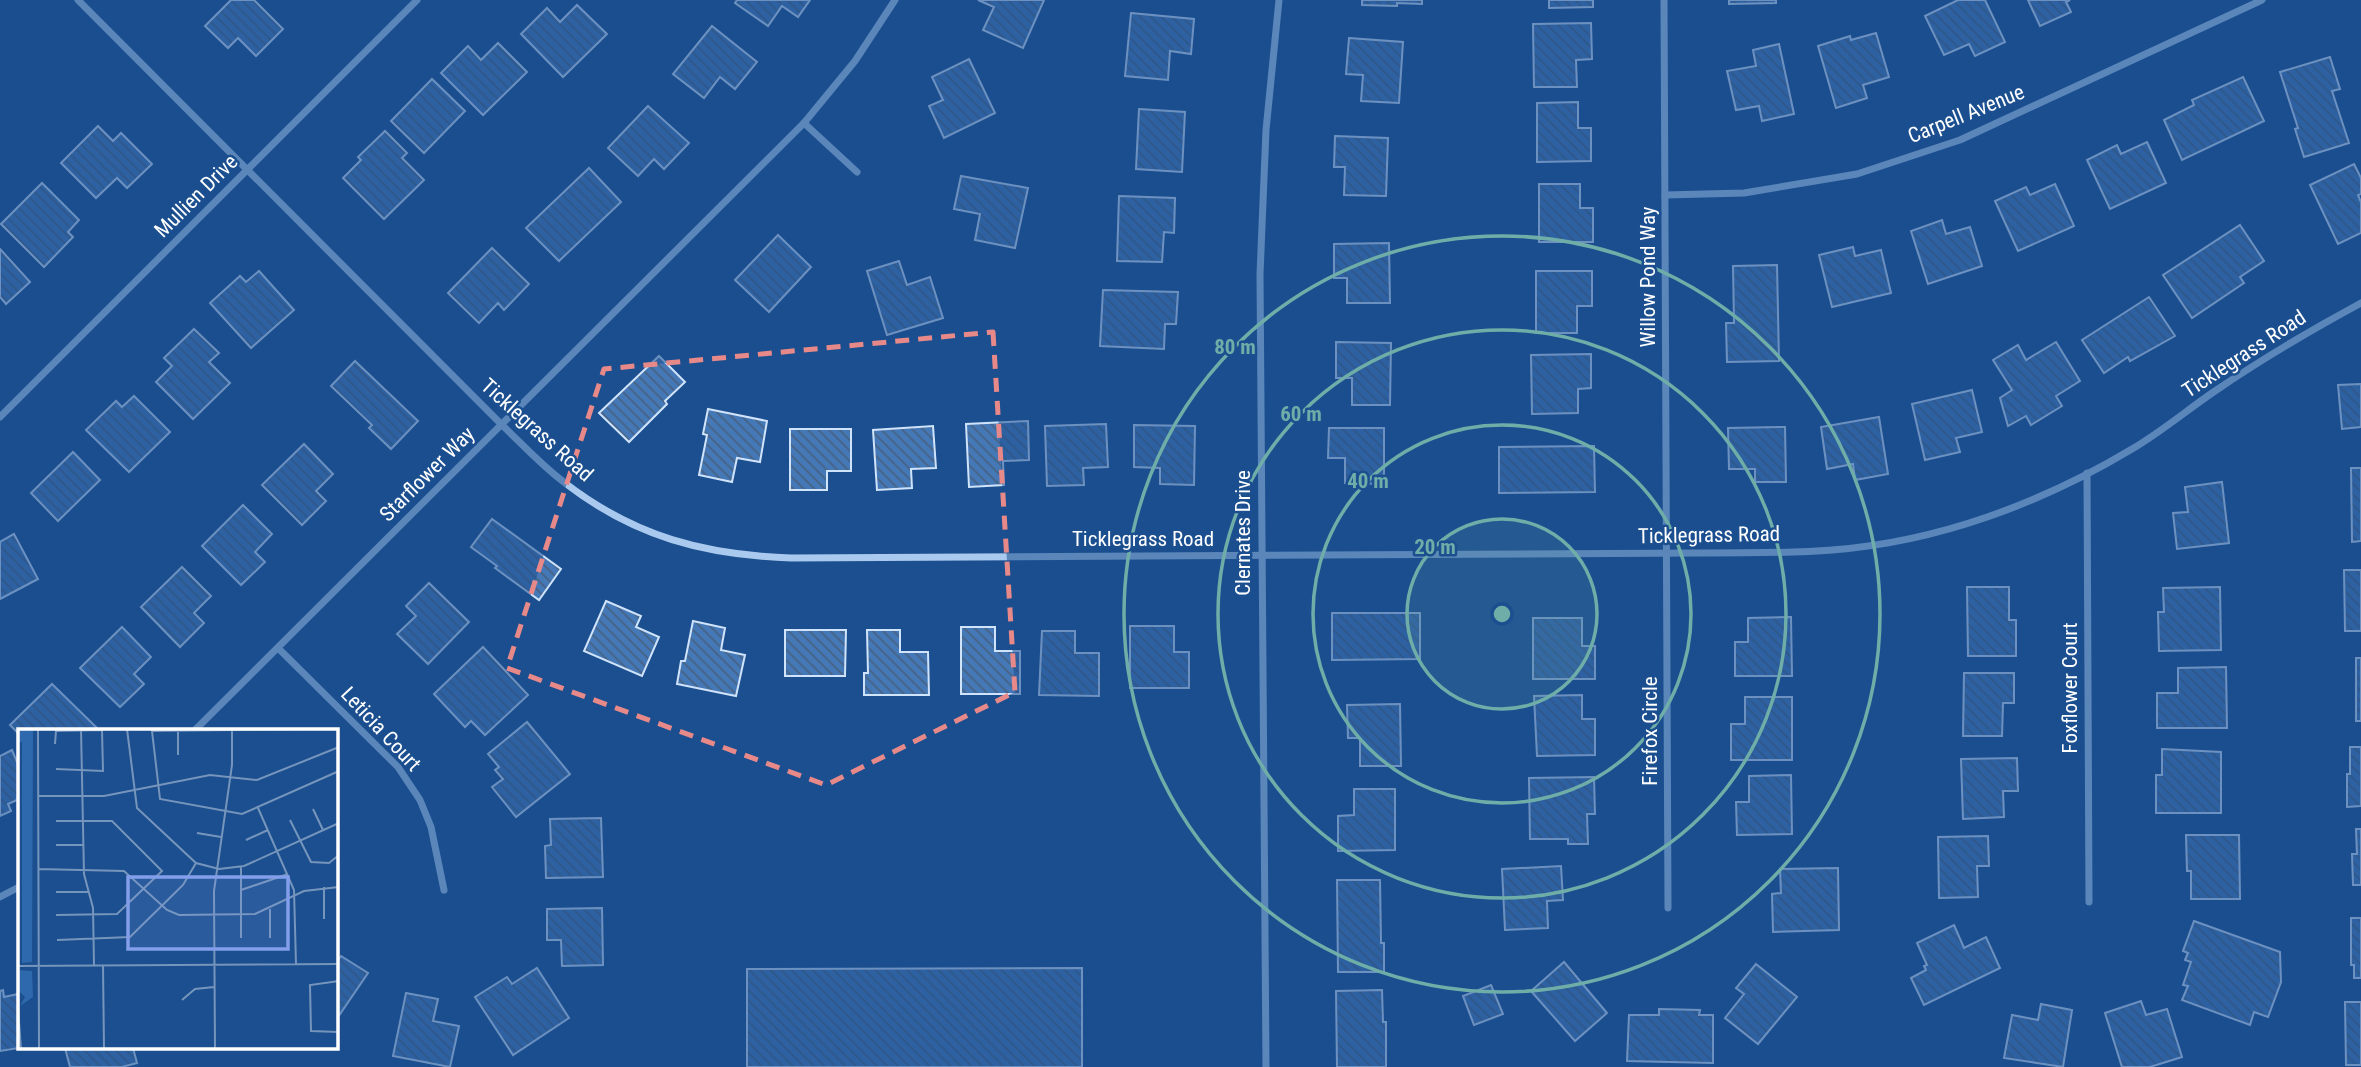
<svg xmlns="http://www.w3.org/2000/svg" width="2361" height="1067" font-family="'Roboto Condensed',sans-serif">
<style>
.building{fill:url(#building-back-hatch);stroke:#cfe3fa;stroke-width:2}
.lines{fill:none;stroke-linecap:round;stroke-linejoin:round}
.street{stroke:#a9c9ee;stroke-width:7}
.marked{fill:none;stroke:#e88989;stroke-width:5;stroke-dasharray:14 9;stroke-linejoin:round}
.ring{fill:none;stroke:#6fada8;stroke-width:3.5}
.labels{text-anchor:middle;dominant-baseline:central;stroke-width:5;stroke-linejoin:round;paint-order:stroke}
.street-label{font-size:21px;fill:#fff;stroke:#1b4f8f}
.inset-road{fill:none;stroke:#7695bc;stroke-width:2}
.view{fill:#839eea;fill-opacity:0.15;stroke:#839eea;stroke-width:3.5}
.inset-edge{fill:none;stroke:#fff;stroke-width:3.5}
.centre{fill:#6fada8;stroke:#1b4f8f;stroke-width:3.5}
.ring-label{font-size:21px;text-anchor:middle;font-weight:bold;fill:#6fada8;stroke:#1b4f8f;stroke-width:5;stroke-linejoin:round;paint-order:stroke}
</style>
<defs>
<pattern id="building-back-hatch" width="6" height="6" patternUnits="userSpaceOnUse" patternTransform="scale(1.75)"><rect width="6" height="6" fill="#4478b7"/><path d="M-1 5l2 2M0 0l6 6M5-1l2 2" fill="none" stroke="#486282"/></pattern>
</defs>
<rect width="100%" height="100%" fill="#1b4f8f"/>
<g class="building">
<polygon points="231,0 254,0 283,29 256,56 238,38 228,48 205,26"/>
<polygon points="737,0 810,0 798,17 782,6 768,26 735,3"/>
<polygon points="978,0 1044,0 1023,48 983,30 994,7"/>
<polygon points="1362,0 1422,0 1422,4 1397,3 1397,6 1362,5"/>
<polygon points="1549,0 1593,0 1593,7 1549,8"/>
<polygon points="1729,0 1776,0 1776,3 1729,4"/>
<polygon points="1958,0 1985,0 2005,42 1975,56 1969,44 1944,55 1925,16"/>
<polygon points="2028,0 2070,0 2066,2 2071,12 2040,26"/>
<polygon points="577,5 607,34 563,77 521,34 547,8 560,22"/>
<polygon points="1131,13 1194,19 1191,54 1170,51 1168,80 1125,76"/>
<polygon points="1591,23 1592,59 1576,60 1577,87 1534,87 1533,24"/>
<polygon points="712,26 757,62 735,89 720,77 704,98 673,74"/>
<polygon points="1876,33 1889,77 1863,85 1867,98 1836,108 1818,46 1850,36 1851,40"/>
<polygon points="1349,38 1403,42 1399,103 1361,101 1363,75 1346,74"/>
<polygon points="498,43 527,72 483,115 441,73 468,46 481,60"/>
<polygon points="1779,44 1794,114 1762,121 1759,106 1736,110 1727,71 1756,66 1753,50"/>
<polygon points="2330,57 2340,89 2332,91 2349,143 2304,157 2295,129 2298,128 2280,72"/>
<polygon points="969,59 995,113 944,138 929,106 943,100 932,77"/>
<polygon points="2243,77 2264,121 2182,160 2164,120 2194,105 2192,100"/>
<polygon points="432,79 465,111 424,153 391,121"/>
<polygon points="1578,102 1578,128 1591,128 1591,161 1537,162 1537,103"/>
<polygon points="648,106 689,143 664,169 654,159 638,176 608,148"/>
<polygon points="1139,109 1185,112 1182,172 1136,169"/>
<polygon points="98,126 113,141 121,133 152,164 127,188 117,178 96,198 61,163"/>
<polygon points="385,131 407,153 402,158 424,180 384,219 343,178 361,160 358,157"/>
<polygon points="1335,136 1388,138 1386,196 1344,195 1345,167 1334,167"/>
<polygon points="2147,142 2166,183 2110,209 2087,160 2117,145 2121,154"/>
<polygon points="2354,164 2361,178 2361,194 2358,195 2361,202 2361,233 2338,244 2310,185"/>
<polygon points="589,168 621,202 559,261 526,228"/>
<polygon points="961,176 1028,188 1015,248 975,240 980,214 954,209"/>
<polygon points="42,183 79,220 68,232 73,237 44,267 1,224"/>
<polygon points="1539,184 1580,184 1580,208 1593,208 1593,242 1539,242"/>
<polygon points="2055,184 2074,226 2018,251 1995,201 2026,187 2030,195"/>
<polygon points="1119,196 1175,198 1174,233 1164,232 1162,262 1117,261"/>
<polygon points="1942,220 1946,234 1970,227 1982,266 1928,284 1911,231"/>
<polygon points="2240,225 2264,261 2240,277 2244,283 2192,318 2163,275"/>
<polygon points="778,235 811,267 769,312 735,280"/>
<polygon points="1389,243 1390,303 1347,303 1347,278 1334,278 1334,244"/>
<polygon points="1853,247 1855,256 1881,250 1891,293 1832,307 1819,255"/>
<polygon points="492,248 529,284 504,310 498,303 479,323 448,293"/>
<polygon points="0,249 30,282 6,304 0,297"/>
<polygon points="899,261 907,285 930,277 943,318 887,335 867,271"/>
<polygon points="1777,265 1779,361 1727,362 1726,323 1734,323 1733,266"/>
<polygon points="259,271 294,310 251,348 210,303 240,276 246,282"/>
<polygon points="1536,271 1592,271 1592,306 1577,306 1577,333 1536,333"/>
<polygon points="1103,290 1178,292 1176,324 1165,324 1164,349 1100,346"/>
<polygon points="2149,297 2175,336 2130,361 2128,357 2104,373 2082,340"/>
<polygon points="194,329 219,353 209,362 230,383 193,419 156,382 172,366 164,358"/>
<polygon points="1336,342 1391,343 1390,405 1352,405 1352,378 1336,378"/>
<polygon points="2056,342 2080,381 2056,396 2062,406 2031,425 2026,416 2008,426 2000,398 2012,390 1993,360 2018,345 2026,360"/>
<polygon points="1591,354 1591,388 1578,389 1578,413 1532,414 1531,355"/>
<polygon points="659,356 685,382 665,401 667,404 629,442 599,413"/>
<polygon points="355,361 418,421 391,449 369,428 372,425 331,386"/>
<polygon points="2361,384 2361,427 2342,429 2338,385"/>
<polygon points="1972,390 1982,432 1956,438 1960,452 1925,460 1912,404"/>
<polygon points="134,396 170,432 129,472 86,430 116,401 122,407"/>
<polygon points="708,409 767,421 760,462 737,458 732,482 699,475 707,435 703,434"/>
<polygon points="1879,417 1888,474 1855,480 1853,464 1827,469 1821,427"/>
<polygon points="1028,421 1029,460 1003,461 1004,485 969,487 966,424"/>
<polygon points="1106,424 1108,467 1083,468 1084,485 1047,486 1045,426"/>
<polygon points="1134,425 1195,426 1194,485 1160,484 1160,468 1134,467"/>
<polygon points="933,426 936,468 911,469 912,488 877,490 873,430"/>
<polygon points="1785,427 1786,482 1755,482 1755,469 1729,469 1728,428"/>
<polygon points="1329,428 1384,428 1384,484 1345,483 1345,458 1328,458"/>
<polygon points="790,429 851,429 851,471 827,471 827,490 790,490"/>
<polygon points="304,444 333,474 316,491 326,501 302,525 262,485"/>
<polygon points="1594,446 1595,492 1499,493 1499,447"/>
<polygon points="73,452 100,480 58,521 31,493"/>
<polygon points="2351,468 2361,468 2361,541 2352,542"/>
<polygon points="2222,482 2229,543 2177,549 2173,513 2188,512 2185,487"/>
<polygon points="243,505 272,534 255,552 265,562 241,585 202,546"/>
<polygon points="492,519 561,569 539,600 495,568 497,566 471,547"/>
<polygon points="14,534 38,579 0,599 0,542"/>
<polygon points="182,567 211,596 194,613 204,623 180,647 141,607"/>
<polygon points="2344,570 2361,570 2361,631 2345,631"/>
<polygon points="429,583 469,622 428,664 397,634 416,616 406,606"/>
<polygon points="1967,587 2009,587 2009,620 2016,620 2016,656 1968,656"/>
<polygon points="2220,587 2221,650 2159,651 2158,612 2164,612 2163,588"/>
<polygon points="606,601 641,616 636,627 659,637 642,676 584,651"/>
<polygon points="1332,613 1420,613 1420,659 1332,660"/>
<polygon points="1791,617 1792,676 1735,676 1735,642 1748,642 1748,618"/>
<polygon points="1533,618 1582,618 1582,646 1595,646 1595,679 1533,679"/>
<polygon points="693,621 725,628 721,650 745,655 736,696 677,684 681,661 685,661"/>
<polygon points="1130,626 1174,626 1174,652 1189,652 1189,688 1130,688"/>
<polygon points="122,627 151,657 134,674 144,684 120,707 80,668"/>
<polygon points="961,627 995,627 995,651 1020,651 1020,694 961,694"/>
<polygon points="785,630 846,630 845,676 785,676"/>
<polygon points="867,630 900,630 900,652 928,652 929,695 864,695 864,673 868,673"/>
<polygon points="1042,631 1075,631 1075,653 1099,653 1099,696 1039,695"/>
<polygon points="483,647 528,695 485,735 471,721 465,727 434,694"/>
<rect x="2356" y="658" width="5" height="63"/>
<polygon points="2226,667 2227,728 2157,728 2157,693 2178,693 2178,668"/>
<polygon points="1964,673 2014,673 2014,703 2003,703 2002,736 1963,736"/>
<polygon points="52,684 97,728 94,731 19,731 19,734 10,725"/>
<polygon points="1582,695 1582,719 1595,719 1595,755 1537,756 1534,696"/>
<polygon points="1745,697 1792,697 1792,760 1731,760 1731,724 1745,724"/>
<polygon points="1400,704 1401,766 1360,766 1360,738 1348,738 1347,705"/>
<polygon points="527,722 570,774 516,817 492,787 503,779 495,770 499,767 488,754"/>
<polygon points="2350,747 2361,747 2361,806 2347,807 2347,774 2350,774"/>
<polygon points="2162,749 2221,752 2221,813 2156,813 2156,775 2162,775"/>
<polygon points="12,750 19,767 19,799 8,804 11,811 0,816 0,756"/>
<polygon points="2017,758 2018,791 2003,791 2004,817 1963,819 1961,759"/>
<polygon points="1791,775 1792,834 1737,835 1736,802 1749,802 1749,776"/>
<polygon points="1594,777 1595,814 1587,814 1588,844 1568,844 1568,839 1530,839 1529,778"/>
<polygon points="1354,789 1395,789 1395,850 1338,851 1338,816 1354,815"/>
<polygon points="601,818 603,877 546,878 545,846 551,845 550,819"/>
<polygon points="2356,829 2361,829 2361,885 2353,885 2352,854 2357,854"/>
<polygon points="2186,835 2239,835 2240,899 2191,899 2191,871 2187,871"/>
<polygon points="1988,836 1989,866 1977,866 1978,897 1939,898 1938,837"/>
<polygon points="1561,866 1563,900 1547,901 1548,928 1505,930 1502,869"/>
<polygon points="1838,868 1839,930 1773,932 1772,894 1781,893 1780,869"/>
<polygon points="1337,880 1380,880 1381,943 1384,943 1384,972 1338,972"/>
<polygon points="602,908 603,965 562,966 561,940 547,940 547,909"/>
<polygon points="2351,918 2361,918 2361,978 2354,978 2354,965 2351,965"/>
<polygon points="2194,921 2280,952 2281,982 2268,1017 2254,1012 2250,1025 2182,1000 2188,986 2183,985 2191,962 2185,960 2188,953 2183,951"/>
<polygon points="1954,925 1964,948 1986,937 2000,968 1924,1005 1911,978 1926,970 1924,966 1927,965 1917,943"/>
<polygon points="341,956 368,973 338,1017 336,1016 336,963"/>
<polygon points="1564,962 1607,1013 1575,1041 1531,991"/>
<polygon points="1756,964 1797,997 1758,1044 1725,1018 1744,994 1736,988"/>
<polygon points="537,968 569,1018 513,1055 475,997 507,977 512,984"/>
<polygon points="1082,968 1082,1067 747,1067 747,969"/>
<polygon points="1491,985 1503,1014 1474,1025 1463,996"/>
<polygon points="3,990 4,997 18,994 19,1048 0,1051 0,991"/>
<polygon points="1382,990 1383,1022 1386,1022 1386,1067 1337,1067 1336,991"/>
<polygon points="406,993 438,999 433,1021 459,1026 450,1067 393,1056"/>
<polygon points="2141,1001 2146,1015 2167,1009 2182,1057 2150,1067 2122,1067 2105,1013"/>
<polygon points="2345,1002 2361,1002 2361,1065 2346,1065"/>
<polygon points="2041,1004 2072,1010 2063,1067 2004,1058 2012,1015 2038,1020"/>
<polygon points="1659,1009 1700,1010 1699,1015 1713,1015 1713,1063 1627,1061 1629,1015 1659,1015"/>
<polygon points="65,1048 133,1048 137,1063 122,1067 70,1067"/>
</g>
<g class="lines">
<g class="street">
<path d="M78,0L502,425C522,444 542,466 565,483C635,537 705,555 791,558L1699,553C1743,552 1788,554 1832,550C1938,542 2042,503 2132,449C2161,432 2187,410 2215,391C2262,359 2311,330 2361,303"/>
<polyline points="1664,0 1668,908"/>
<polyline points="804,123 857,172"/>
<polyline points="1665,195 1744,193 1857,174 1960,140 2262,0"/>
<polyline points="0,417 417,0"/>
<polyline points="2087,473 2089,902"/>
<polyline points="278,648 398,767 420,800 431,827 444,890"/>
<polyline points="194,731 804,123 855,61 895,0"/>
<polyline points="0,897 19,887"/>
<polyline points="1266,1067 1260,274 1266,130 1279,0"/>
</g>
</g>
<path d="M0 0H2361V1067H0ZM993,332L1015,692L826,785L507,668L604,369Z" fill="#1b4f8f" fill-opacity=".55" fill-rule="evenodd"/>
<path class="marked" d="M993,332L1015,692L826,785L507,668L604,369Z"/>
<circle cx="1502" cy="614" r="95" fill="#6fada8" fill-opacity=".12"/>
<g class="ring">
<circle cx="1502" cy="614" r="95"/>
<circle cx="1502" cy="614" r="189"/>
<circle cx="1502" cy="614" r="284"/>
<circle cx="1502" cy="614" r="378"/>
</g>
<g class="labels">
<g class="street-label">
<text transform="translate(1966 114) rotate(-22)">Carpell Avenue</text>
<text transform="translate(196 196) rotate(-45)">Mullien Drive</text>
<text transform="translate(1648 277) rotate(-90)">Willow Pond Way</text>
<text transform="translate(2244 354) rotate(-33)">Ticklegrass Road</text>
<text transform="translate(537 430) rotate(42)">Ticklegrass Road</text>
<text transform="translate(427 474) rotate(-45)">Starflower Way</text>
<text transform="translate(1243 533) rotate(-90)">Clernates Drive</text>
<text transform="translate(1709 535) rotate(-1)">Ticklegrass Road</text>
<text x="1143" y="539">Ticklegrass Road</text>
<text transform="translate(2070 688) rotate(-90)">Foxflower Court</text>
<text transform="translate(381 729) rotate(47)">Leticia Court</text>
<text transform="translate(1650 731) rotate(-90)">Firefox Circle</text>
</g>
</g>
<g transform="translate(18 729)">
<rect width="320" height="320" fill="#1b4f8f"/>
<path d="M0,0H15L14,233L4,234V13H0ZM0,241L14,242L15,268L2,277L7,268L0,261Z" fill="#2e69ad"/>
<path class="inset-road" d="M20,0L21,320M63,0L66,145L75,179L76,236M109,0L119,79L178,134L201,140L226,137L321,94M290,0L134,2L142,70L224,85L321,42M160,2V26M37,15L38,2L84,1L85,42L38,40M20,67H86L192,46L239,51L321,18M240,79L276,161L278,235M295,80L305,101M272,91L293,133L311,134L321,126M38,92H94L144,142L99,185L38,186M179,104L203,108M228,111L250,101M38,116H66M223,138V209M20,140L106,142L149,181L161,186L237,185L286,162L321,158M306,158V190M223,161L270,145M38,163H70M252,180V209M39,211L112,208L165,156L178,134M85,236L86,320M0,237L321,235M321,252L292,256L293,302L321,303M164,271L177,260L196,258M0,279L3,320M197,320L196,162L214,36V0"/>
<path class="view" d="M110,148H270V220H110Z"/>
<rect width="320" height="320" class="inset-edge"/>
</g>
<circle cx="1502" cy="614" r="10" class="centre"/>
<g class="ring-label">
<text x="1235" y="354">80 m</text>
<text x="1301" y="421">60 m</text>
<text x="1368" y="488">40 m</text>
<text x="1435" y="554">20 m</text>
</g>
</svg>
